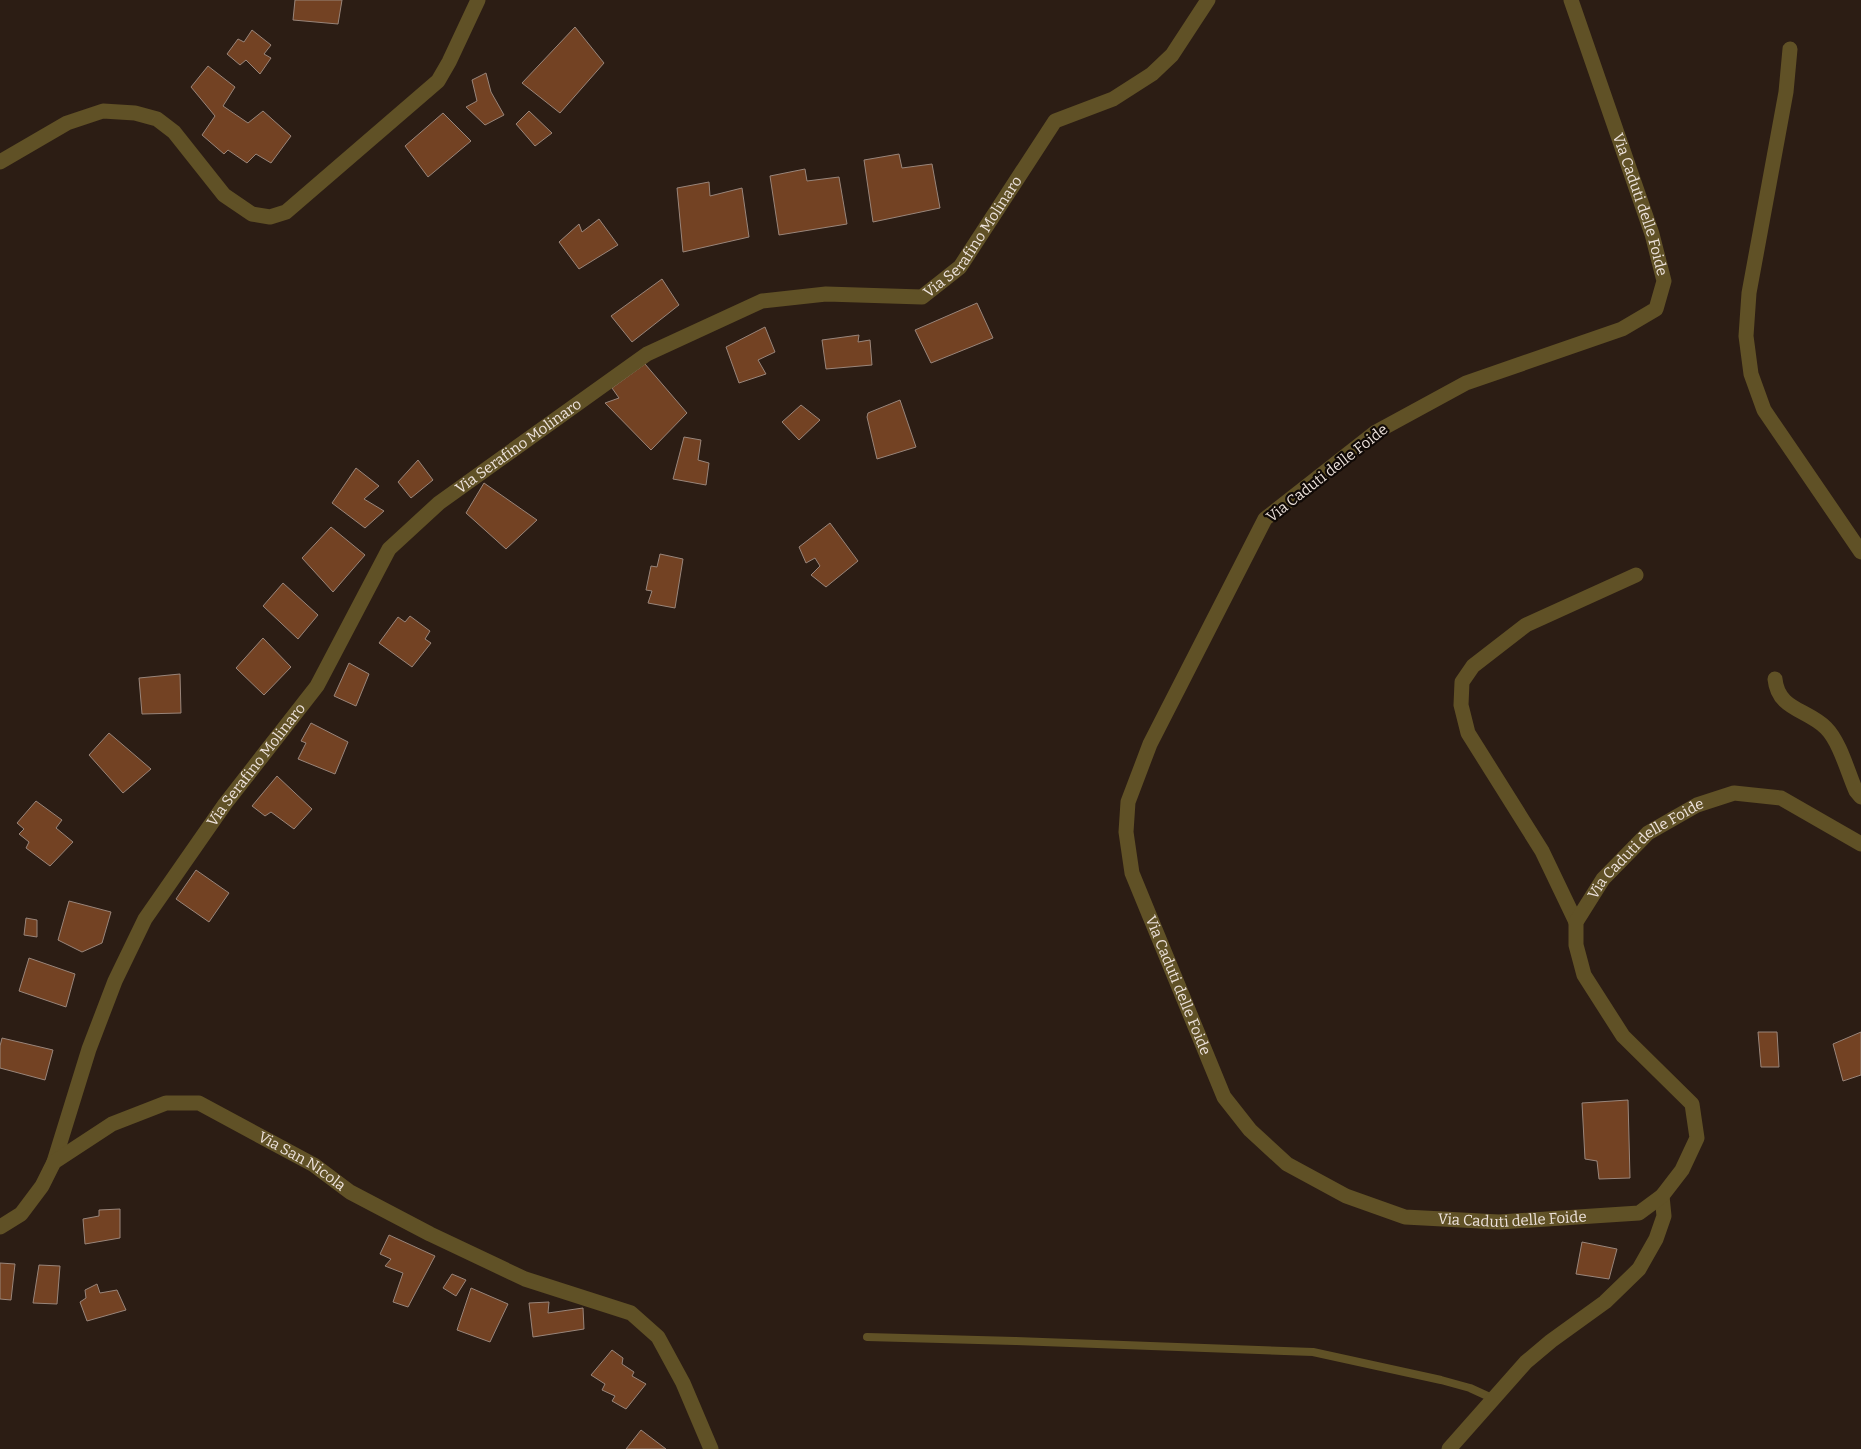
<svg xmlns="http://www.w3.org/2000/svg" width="1861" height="1449" font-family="Bitter,serif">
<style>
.building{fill:#734223;stroke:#99857a}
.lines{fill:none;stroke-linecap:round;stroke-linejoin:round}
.service{stroke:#605126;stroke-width:8}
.minor{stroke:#605126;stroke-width:15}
.tertiary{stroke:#605126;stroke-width:15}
.labels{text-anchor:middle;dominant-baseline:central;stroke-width:4.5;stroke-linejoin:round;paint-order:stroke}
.street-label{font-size:15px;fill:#ede2dc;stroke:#100906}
</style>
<rect width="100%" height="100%" fill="#2c1d14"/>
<g class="building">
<polygon points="295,0 342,0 338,24 293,20"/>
<polygon points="575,27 604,63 560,113 522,83"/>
<polygon points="252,30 271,45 264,54 271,58 260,74 246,60 240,65 227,54 238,39 244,42"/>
<polygon points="208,66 235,87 223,106 248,123 263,111 291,136 271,163 256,154 247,163 228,150 224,154 202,135 215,116 191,87"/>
<polygon points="486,73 491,92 504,115 485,125 466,107 477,101 472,80"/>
<polygon points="529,111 552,133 535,146 516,124"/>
<polygon points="443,113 471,141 428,177 405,146"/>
<polygon points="899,154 902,168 932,164 940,208 873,222 864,160"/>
<polygon points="805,169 807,181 839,177 847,224 779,235 770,176"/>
<polygon points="709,182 710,196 742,188 749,237 683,252 677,188"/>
<polygon points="599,219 618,245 579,269 559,242 579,224 582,232"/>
<polygon points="662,279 679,305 632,342 611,316"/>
<polygon points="977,303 993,338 931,363 915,330"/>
<polygon points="765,327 775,352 758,360 766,374 739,383 726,347"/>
<polygon points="859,335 858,342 870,340 872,365 826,369 822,340"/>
<polygon points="645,364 687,413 651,450 605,403 619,398 612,388"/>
<polygon points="900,400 916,447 877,459 867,417 868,413"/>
<polygon points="801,405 820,420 799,440 782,422"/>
<polygon points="684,437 701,440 698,460 709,463 706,485 673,479"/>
<polygon points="418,460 433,480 411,498 398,482"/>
<polygon points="356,468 379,486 364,499 384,511 365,528 332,503"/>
<polygon points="484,483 537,520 506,549 466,513"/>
<polygon points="830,523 858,561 826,587 811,575 820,566 815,558 806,563 799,547"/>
<polygon points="331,527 365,555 333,592 302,558"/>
<polygon points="660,554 683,559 675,608 648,603 652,591 646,590 651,566 657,567"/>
<polygon points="283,583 318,615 298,639 263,606"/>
<polygon points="410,616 430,631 425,639 431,643 412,667 379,643 398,617 405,622"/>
<polygon points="263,638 291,667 264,695 236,668"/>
<polygon points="349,663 369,674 356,706 334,696"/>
<polygon points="180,674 181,713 142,714 139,678"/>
<polygon points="311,723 348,742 335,774 298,759 306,743 301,741"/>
<polygon points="109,733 151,769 123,793 89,755"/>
<polygon points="277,776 312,809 294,829 271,812 265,816 252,806"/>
<polygon points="36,801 62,820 56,828 73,842 50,866 26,848 29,842 19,834 24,829 17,823"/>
<polygon points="196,870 229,893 209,922 176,899"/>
<polygon points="69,901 111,912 102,943 82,952 58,940"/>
<polygon points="26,918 37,920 37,937 24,935"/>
<polygon points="29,958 75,974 66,1007 19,991"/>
<polygon points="1758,1032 1777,1032 1779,1067 1761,1067"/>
<polygon points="1861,1032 1861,1075 1843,1081 1833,1044"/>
<polygon points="2,1038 53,1050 45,1080 0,1068 0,1046"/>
<polygon points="1628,1100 1630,1178 1599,1179 1597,1161 1585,1159 1582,1103"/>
<polygon points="120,1209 120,1238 85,1244 83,1219 99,1216 99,1210"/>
<polygon points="389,1235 435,1256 408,1307 393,1302 403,1273 385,1266 391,1259 380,1254"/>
<polygon points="1582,1242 1617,1249 1609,1279 1576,1274"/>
<polygon points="0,1263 15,1264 11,1300 0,1299"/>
<polygon points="39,1265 60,1266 57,1304 33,1303"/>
<polygon points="452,1274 466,1280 456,1296 443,1288"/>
<polygon points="97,1284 100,1293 117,1290 126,1310 87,1321 80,1302 86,1298 85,1290"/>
<polygon points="471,1288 508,1304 490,1342 457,1330"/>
<polygon points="549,1302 548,1313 583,1308 584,1329 533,1337 529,1303"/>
<polygon points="612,1350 623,1358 622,1364 634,1372 632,1376 646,1384 626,1409 612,1401 615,1396 602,1390 605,1384 591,1375"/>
<polygon points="641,1430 666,1449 626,1449"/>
</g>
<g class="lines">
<polyline class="service" points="867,1337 1015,1341 1313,1352 1441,1380 1470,1388 1494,1399"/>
<g class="minor">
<polyline points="1790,49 1786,92 1749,293 1746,336 1751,374 1764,410 1861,552"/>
<path d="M1775,679C1778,710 1807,709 1826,728C1840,742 1848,773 1856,791L1861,797"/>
<polyline points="1576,922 1542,851 1468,733 1461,705 1462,682 1473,666 1526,625 1636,575"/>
<path id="s1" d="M54,1162L89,1049L115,981L145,919L225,804L317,686L389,549L439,503L647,354L762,301L826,294L922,297L960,267L1055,121L1113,99L1152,74L1172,55L1208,0"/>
<path id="s2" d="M0,1227L21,1214L42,1186L54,1162L112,1124L166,1103H199L314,1165L350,1192L430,1234L525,1279L631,1313L658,1337L683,1383L711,1449"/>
<polyline points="1449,1449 1526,1362 1551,1341 1605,1302 1639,1269 1656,1239 1664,1216 1662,1196"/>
</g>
<g class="tertiary">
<path id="s3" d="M1571,0L1652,234L1664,281L1656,309L1622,329L1466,383L1376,432L1265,519L1150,744L1128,802L1126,832L1132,873L1224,1097L1250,1130L1287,1164L1346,1196L1405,1217L1499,1222L1639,1213L1662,1196L1682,1170L1697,1138L1692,1104L1623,1036L1584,975L1576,945V922L1603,879L1648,833L1697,805L1734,793L1781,798L1861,844"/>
<polyline points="0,162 67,123 103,111 135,113 157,119 174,132 224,195 252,214 270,217 286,212 438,81 449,62 478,0"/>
</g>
</g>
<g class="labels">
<g class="street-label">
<text stroke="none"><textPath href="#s3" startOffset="216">Via Caduti delle Foide</textPath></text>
<text stroke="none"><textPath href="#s1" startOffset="1395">Via Serafino Molinaro</textPath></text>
<text stroke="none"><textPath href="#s1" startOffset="870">Via Serafino Molinaro</textPath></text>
<text transform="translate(1327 473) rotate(-38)">Via Caduti delle Foide</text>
<text stroke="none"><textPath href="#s1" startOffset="450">Via Serafino Molinaro</textPath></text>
<text stroke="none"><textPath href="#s3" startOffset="2316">Via Caduti delle Foide</textPath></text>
<text stroke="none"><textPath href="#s3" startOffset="1281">Via Caduti delle Foide</textPath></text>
<text stroke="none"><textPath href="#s2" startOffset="365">Via San Nicola</textPath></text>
<text stroke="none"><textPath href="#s3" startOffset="1731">Via Caduti delle Foide</textPath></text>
</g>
</g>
</svg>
